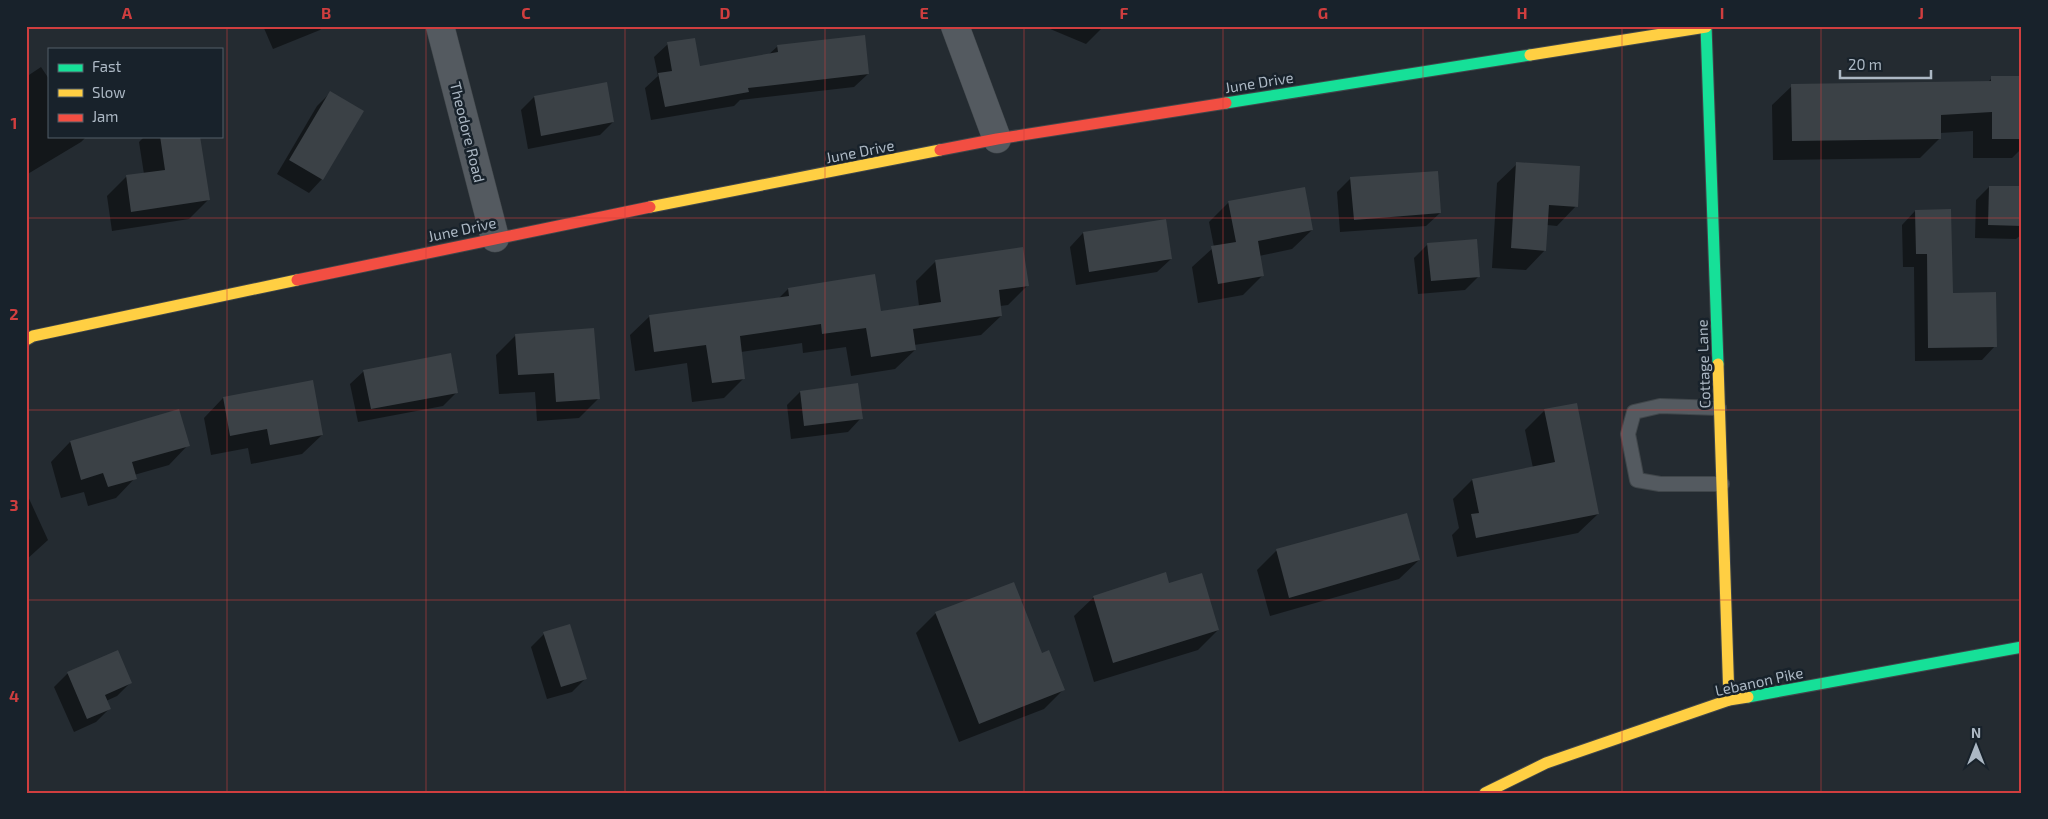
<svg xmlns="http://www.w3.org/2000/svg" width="2048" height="819" font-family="'Exo 2',sans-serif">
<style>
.shadow{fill:#0007}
.building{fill:#3b4146}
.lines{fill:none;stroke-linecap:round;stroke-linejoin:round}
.lane-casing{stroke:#40464a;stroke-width:16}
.street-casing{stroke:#40464a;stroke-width:29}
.fast-casing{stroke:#40464a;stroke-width:13}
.slow-casing{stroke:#40464a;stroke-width:13}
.jam-casing{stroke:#40464a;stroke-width:13}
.lane{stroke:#545a60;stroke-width:14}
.street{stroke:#545a60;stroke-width:28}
.fast{stroke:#16e098;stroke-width:11}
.slow{stroke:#ffcf43;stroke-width:11}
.jam{stroke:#f24e42;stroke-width:11}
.grid{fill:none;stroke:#d03e3f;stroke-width:1;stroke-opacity:0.55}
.labels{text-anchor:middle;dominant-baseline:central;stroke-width:5;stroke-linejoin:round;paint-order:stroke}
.street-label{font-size:15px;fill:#acb8c4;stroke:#18222b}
.neatline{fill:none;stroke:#d03e3f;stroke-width:2}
.grid-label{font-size:16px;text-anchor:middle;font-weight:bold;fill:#d03e3f}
</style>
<rect width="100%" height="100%" fill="#242b31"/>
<g class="shadow">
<polygon points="263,26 324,26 320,30 273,49"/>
<polygon points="1043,26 1104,26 1086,44"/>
<polygon points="668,44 699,68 768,55 778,46 868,74 854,87 740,100 734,106 651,120 645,88 658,76 654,57"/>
<polygon points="41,67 49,79 49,136 87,136 81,142 26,175 26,77"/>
<polygon points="2022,77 2022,148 2012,158 1973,158 1973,131 1940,133 1940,138 1920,158 1773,160 1772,105 1792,86 1987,83 1992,78"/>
<polygon points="330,93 322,179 309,193 277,174 317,106"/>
<polygon points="534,97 613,122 600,135 528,149 521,110"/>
<polygon points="145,136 199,136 209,199 189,219 112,231 107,196 126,177 144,174 139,142"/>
<polygon points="1517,164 1576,206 1557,226 1547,225 1545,250 1526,270 1492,268 1497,183"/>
<polygon points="1351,178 1440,213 1426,226 1340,232 1337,192"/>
<polygon points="1989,187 2022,188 2022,234 2016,239 1975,238 1976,200"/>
<polygon points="1229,202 1312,230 1292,249 1259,256 1263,275 1243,295 1198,303 1192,267 1214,247 1209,222"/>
<polygon points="1915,211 1952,294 1995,346 1982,360 1915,361 1914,267 1903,267 1902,225"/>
<polygon points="1083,233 1171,259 1157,272 1076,285 1070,247"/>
<polygon points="1428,244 1479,276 1465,290 1418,294 1414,258"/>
<polygon points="936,261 1028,285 1008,305 1000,306 1001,316 981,335 914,345 915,350 895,369 851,376 846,347 803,353 802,343 741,352 744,378 724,398 692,402 687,363 635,371 630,335 650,316 779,298 788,289 880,312 919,306 916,281"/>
<polygon points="516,335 598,399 579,418 537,421 535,392 499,394 496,355"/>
<polygon points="364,371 457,392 443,406 358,422 350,384"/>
<polygon points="312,381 322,435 302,454 251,464 248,448 211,455 204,418 223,398"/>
<polygon points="800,392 861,418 848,432 791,439 787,405"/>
<polygon points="178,410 188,445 169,465 134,475 135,478 116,498 88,506 84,492 61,498 51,462 70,442"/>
<polygon points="1545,410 1598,514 1578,533 1457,557 1452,535 1459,528 1453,499 1472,480 1533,468 1525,430"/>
<polygon points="26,492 48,540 26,560"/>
<polygon points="1406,514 1419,560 1399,579 1270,616 1257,570 1276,551"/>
<polygon points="1168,585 1218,630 1198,650 1094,682 1074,616 1094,597"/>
<polygon points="936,613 1041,654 1063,690 1044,709 959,742 916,633"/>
<polygon points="544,634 586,678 572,692 547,699 531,647"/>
<polygon points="117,652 130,683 117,696 106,701 109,709 96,722 74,732 54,687 67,674"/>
</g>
<g class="building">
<polygon points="865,35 869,74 748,88 749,92 665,107 658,73 672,71 667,42 695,38 700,66 778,52 777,45"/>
<polygon points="1991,76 2022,76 2022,139 1992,139 1992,112 1941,115 1941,139 1792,141 1791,84 1991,81"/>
<polygon points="607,82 614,122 541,136 534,96"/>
<polygon points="330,91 364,111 323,180 289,160"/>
<polygon points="160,136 200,136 210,200 131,212 126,175 165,170"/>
<polygon points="1516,162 1580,166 1578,207 1549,205 1546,251 1511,248"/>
<polygon points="1438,171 1441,213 1354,220 1350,177"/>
<polygon points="1989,186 2022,186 2022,226 1988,225"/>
<polygon points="1305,187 1313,230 1258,241 1264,276 1218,284 1211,246 1236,242 1228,201"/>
<polygon points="1951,209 1953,293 1996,292 1997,347 1928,348 1927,254 1916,254 1915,210"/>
<polygon points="1166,219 1172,259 1089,272 1083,232"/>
<polygon points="1477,239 1480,277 1431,281 1427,243"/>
<polygon points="1023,247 1029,286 999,290 1002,316 913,329 916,350 871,357 866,328 822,334 821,324 740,336 745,379 712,383 706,345 654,352 649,315 789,296 788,288 875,274 881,311 941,302 935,260"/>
<polygon points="594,328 600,399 556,402 554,373 518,375 515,334"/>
<polygon points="451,353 458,393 371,409 363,370"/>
<polygon points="313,380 323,435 270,445 267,429 230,436 223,397"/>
<polygon points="858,383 863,419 804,426 800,391"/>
<polygon points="1577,403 1599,514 1476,538 1471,514 1479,513 1472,479 1555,462 1544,409"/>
<polygon points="179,409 190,446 132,462 137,479 108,487 103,473 81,480 70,441"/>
<polygon points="1407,513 1420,560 1289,598 1276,549"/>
<polygon points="1166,572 1169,583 1202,573 1219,630 1113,663 1093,596"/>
<polygon points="1014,582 1042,653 1049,650 1065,690 979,724 935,612"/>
<polygon points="570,624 587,679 561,687 543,632"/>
<polygon points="118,650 132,683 105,695 111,709 87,719 67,672"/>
</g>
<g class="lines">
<defs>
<polyline id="lane" points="1719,408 1660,406 1634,412 1628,434 1637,480 1660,484 1722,484"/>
<g id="street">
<polyline points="440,26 495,238"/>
<polyline points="955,26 997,139"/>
</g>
<g id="fast">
<polyline points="1706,26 1718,364"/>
<polyline points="1226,103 1530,55"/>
<polyline points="1748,697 2022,647"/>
</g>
<g id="slow">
<polyline points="1530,55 1706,27"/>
<polyline points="650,207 940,150"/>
<polyline points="26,340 33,336 297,280"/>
<polyline points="1718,364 1729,700"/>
<polyline points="1485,793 1546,763 1729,700 1748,697"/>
</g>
<g id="jam">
<polyline points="940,150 997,139 1226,103"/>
<polyline points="297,280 650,207"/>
</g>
</defs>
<use href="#lane" class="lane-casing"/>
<use href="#street" class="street-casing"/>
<use href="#fast" class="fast-casing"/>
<use href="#slow" class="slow-casing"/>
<use href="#jam" class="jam-casing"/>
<use href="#lane" class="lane"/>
<use href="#street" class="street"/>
<use href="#fast" class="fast"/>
<use href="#slow" class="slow"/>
<use href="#jam" class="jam"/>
</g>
<path class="grid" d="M227,26V793M426,26V793M625,26V793M825,26V793M1024,26V793M1223,26V793M1423,26V793M1622,26V793M1821,26V793M26,218H2022M26,410H2022M26,600H2022"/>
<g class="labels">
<g class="street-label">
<text transform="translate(1259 82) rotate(-9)">June Drive</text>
<text transform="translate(468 132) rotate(76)">Theodore Road</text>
<text transform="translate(860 151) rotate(-11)">June Drive</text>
<text transform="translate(462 229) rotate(-12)">June Drive</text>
<text transform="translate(1703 364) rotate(-92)">Cottage Lane</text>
<text transform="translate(1759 681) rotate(-12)">Lebanon Pike</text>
</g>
</g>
<rect width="2048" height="819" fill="none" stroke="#18222b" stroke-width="55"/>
<rect x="48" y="48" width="175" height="90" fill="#18222b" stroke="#535e68"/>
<rect x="58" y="64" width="25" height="8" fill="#16e098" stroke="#535e68"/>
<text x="92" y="72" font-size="15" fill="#acb8c4">Fast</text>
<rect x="58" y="89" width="25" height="8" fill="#ffcf43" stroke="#535e68"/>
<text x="92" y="98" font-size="15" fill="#acb8c4">Slow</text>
<rect x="58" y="114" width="25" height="8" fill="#f24e42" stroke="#535e68"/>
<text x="92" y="122" font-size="15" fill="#acb8c4">Jam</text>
<g transform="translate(1976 746)" stroke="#18222b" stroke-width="4" paint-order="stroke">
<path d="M0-4L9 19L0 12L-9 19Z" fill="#acb8c4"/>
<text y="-8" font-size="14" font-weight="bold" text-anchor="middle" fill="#acb8c4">N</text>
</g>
<path d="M1840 70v8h91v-8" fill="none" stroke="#acb8c4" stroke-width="2.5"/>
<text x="1848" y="70" font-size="15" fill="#acb8c4" stroke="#18222b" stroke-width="4" paint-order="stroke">20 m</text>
<rect x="28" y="28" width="1992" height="764" class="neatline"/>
<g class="grid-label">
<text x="127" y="19">A</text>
<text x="326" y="19">B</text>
<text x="526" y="19">C</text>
<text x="725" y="19">D</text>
<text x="924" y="19">E</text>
<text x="1124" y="19">F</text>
<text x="1323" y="19">G</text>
<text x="1522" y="19">H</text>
<text x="1722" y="19">I</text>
<text x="1921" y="19">J</text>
<text x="14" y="129">1</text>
<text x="14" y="320">2</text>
<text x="14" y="511">3</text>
<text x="14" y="702">4</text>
</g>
</svg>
